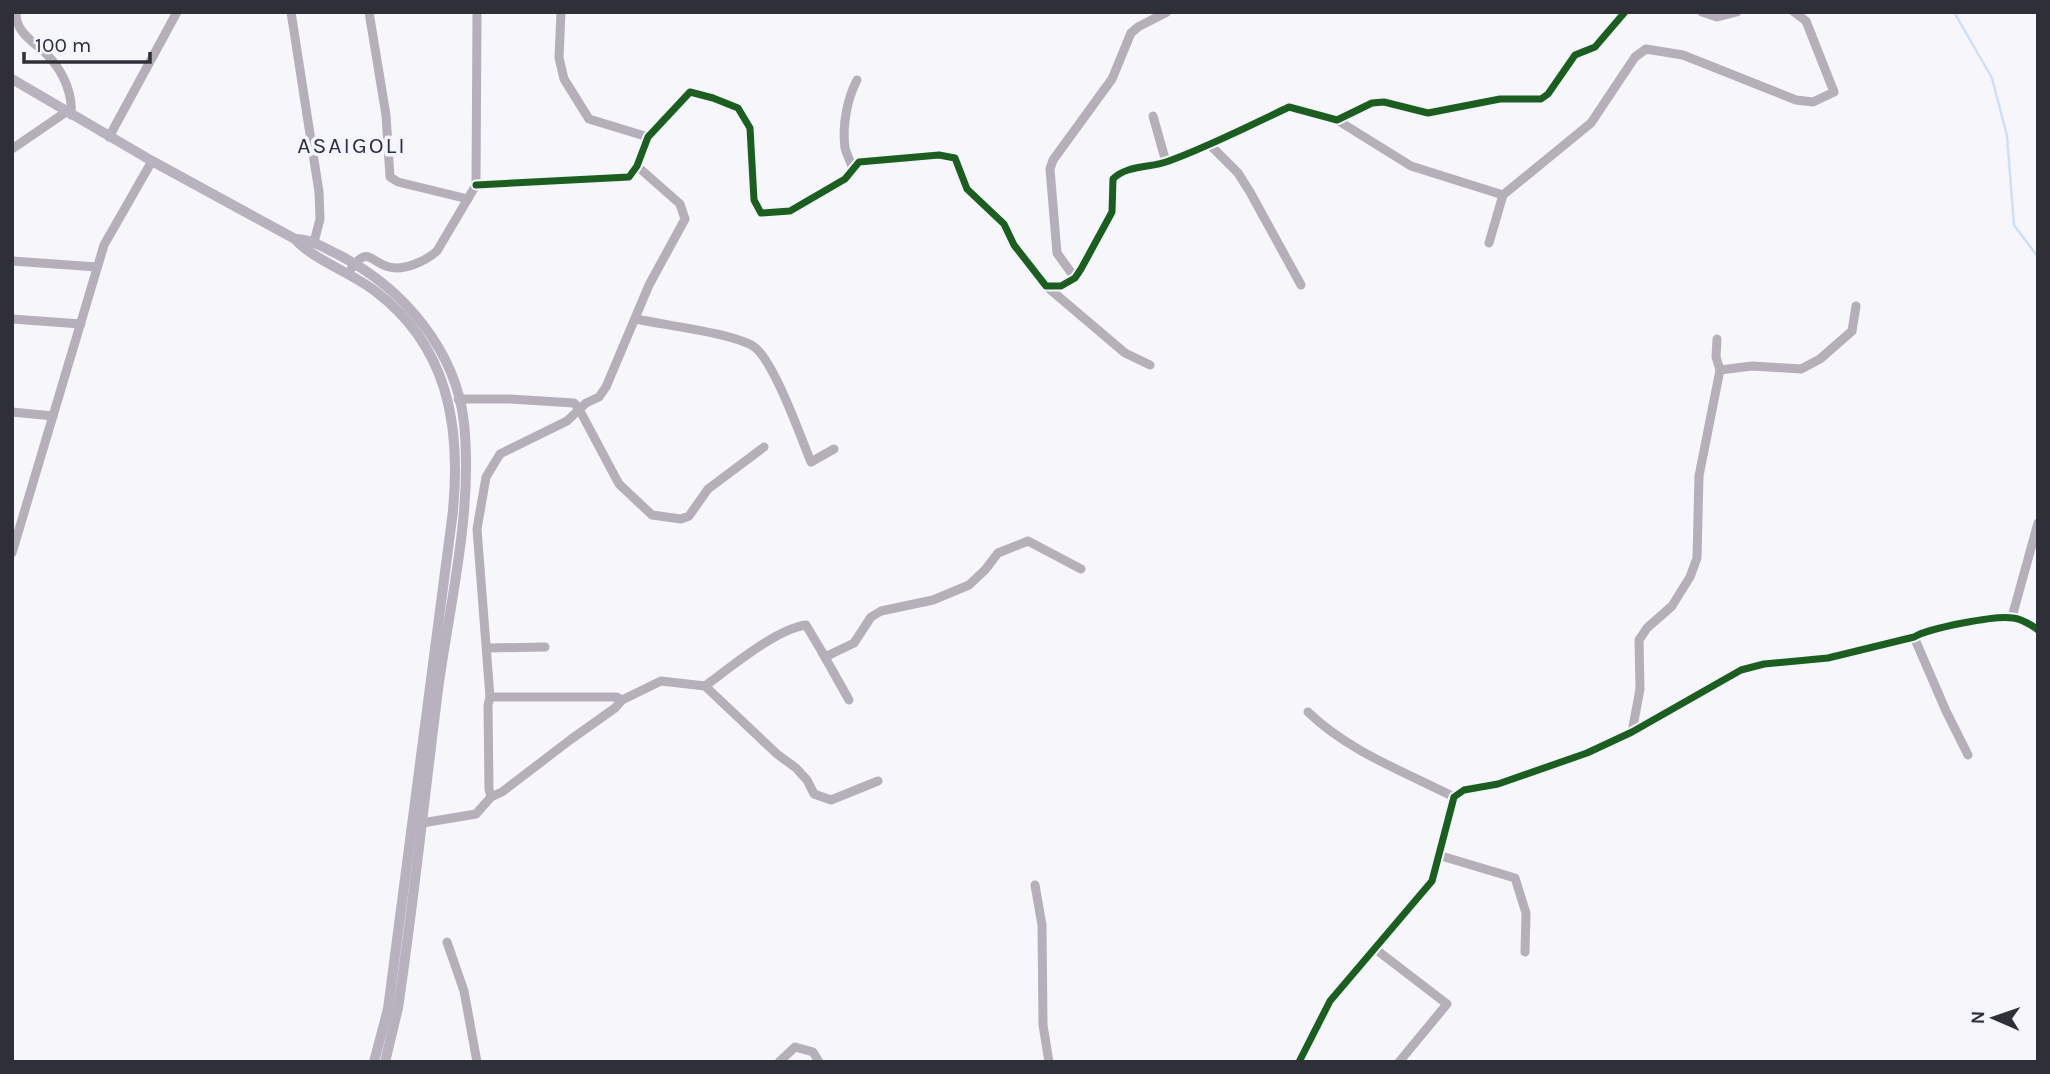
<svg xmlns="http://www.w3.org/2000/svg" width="2050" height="1074" font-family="Karla,sans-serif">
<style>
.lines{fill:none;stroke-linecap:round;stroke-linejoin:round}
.stream{stroke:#cde0f4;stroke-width:2.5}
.minor{stroke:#b5afba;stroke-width:9}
.major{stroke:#b7b2bd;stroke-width:10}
.cycleway-casing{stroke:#f4f4fd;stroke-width:11}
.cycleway{stroke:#1b5e20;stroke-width:7}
.labels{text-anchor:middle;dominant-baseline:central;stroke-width:7;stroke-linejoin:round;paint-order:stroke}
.quarter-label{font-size:23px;letter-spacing:2px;fill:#2f2f38;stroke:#f4f4fd}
</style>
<rect width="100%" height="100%" fill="#f6f6fb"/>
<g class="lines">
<polyline class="stream" points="1954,12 1992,78 2007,136 2014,225 2038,257"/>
<g class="minor">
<path d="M16,12C15,35 39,44 51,59C64,74 73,95 71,115"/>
<polyline points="291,12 319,192 320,219 314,242"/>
<polyline points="369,12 386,115 390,177 398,182 468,199"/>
<polyline points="561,12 559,58 564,79 589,119 648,137"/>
<polyline points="1702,12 1717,17 1737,12"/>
<polyline points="1153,116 1166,162"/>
<polyline points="1337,120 1411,166 1503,195"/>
<polyline points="109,137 177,12"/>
<polyline points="1210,145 1238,173 1250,192 1301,285"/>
<polyline points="12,149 66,112"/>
<path d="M853,169C851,163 847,155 845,148C842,126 847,99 857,80"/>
<path d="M476,185L629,177L637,166L648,137L690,92L713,98L738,108L750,128L754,200L761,213L790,211L845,179L859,162L939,155L955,158L967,189L1004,224L1014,245L1046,286H1061L1075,278L1081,269L1112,212L1113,179C1126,165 1151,168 1169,161C1210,146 1249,126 1289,107L1337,120L1372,103L1384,102L1428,113L1500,99H1541L1548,94L1575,55L1595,47L1625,12"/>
<polyline points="1489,243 1503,195 1591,123 1635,57 1646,49 1683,55 1796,100 1813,102 1834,92 1806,21 1794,12"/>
<polyline points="12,261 97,267"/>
<path d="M351,269C368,245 370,262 389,267C404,271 426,261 437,251L476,185L477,12"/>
<polyline points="1075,278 1057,253 1050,169 1053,160 1112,79 1131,33 1138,27 1167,12"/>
<polyline points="1046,286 1125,353 1150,365"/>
<polyline points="12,319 81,324"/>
<path d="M636,319C664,325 732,333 753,346C773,358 801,438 811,462L834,449"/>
<polyline points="1720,370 1752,366 1801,369 1820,359 1852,331 1856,306"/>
<polyline points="458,399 510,399 574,403 579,409 619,484 652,515 681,519 689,516 708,489 764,447"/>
<polyline points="12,412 53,416"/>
<polyline points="12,553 104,245 152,161"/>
<polyline points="2012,617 2038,523"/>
<polyline points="1914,637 1946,711 1968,755"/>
<polyline points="488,648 545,647"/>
<polyline points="822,652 849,700"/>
<path d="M705,686C731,667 776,629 806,625L825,657L854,643L871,617L881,611L933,600L969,585L985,570L998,553L1028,541L1081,569"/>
<polyline points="490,697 617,697 622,700"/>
<path d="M1308,712C1348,751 1405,772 1454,797"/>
<polyline points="1632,732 1640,689 1639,640 1647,628 1672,606 1690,577 1697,558 1699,476 1720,370 1716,357 1717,339"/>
<polyline points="491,797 489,789 488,705 490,697 477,529 486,477 500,454 567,421 586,403 599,397 606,387 649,285 685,219 680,204 637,166"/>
<polyline points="416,824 476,814 491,797 502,792 570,740 615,708 622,700 661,681 705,686 777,754 796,768 807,780 814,794 831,800 878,781"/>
<polyline points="1438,855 1515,878 1526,913 1525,952"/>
<polyline points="1035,885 1042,925 1043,1025 1049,1062"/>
<polyline points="447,942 464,991 477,1062"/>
<polyline points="1374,948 1447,1004 1399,1062"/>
<polyline points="779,1062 795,1047 813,1052 819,1062"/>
<path d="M1299,1062L1330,1001L1432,881L1454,797L1464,790L1498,784L1587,753L1632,732L1741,670L1764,664L1828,658L1914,637C1929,628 1996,615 2013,618C2021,619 2032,625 2038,630"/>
</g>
<g class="major">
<path d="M12,79L152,161L295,239C312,259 352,273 375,291C448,346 461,425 453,511L388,1009L374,1062"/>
<path d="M295,239C312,239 324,248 339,255C403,288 456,350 464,423C473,507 451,599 439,682C425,791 414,900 398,1008L385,1062"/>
</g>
<defs>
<g id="cycleway">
<path d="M476,185L629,177L637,166L648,137L690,92L713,98L738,108L750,128L754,200L761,213L790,211L845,179L859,162L939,155L955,158L967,189L1004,224L1014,245L1046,286H1061L1075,278L1081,269L1112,212L1113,179C1126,165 1151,168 1169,161C1210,146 1249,126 1289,107L1337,120L1372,103L1384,102L1428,113L1500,99H1541L1548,94L1575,55L1595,47L1625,12"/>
<path d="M1299,1062L1330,1001L1432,881L1454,797L1464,790L1498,784L1587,753L1632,732L1741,670L1764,664L1828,658L1914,637C1929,628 1996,615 2013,618C2021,619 2032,625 2038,630"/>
</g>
</defs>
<use href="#cycleway" class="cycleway-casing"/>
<use href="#cycleway" class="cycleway"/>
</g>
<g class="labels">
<g class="quarter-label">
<text x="352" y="145">ASAIGOLI</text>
</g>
</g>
<rect width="2050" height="1074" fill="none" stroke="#2f2f38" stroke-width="28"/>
<g transform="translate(1994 1018) rotate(272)" stroke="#f4f4fd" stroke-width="5" paint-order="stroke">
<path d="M0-5L12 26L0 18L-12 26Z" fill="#2f2f38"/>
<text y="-10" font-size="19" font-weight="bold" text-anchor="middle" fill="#2f2f38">N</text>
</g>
<path d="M24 52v10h126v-10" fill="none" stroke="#2f2f38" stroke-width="3.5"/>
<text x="35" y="52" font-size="21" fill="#2f2f38" stroke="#f4f4fd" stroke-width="5" paint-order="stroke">100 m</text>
</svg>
